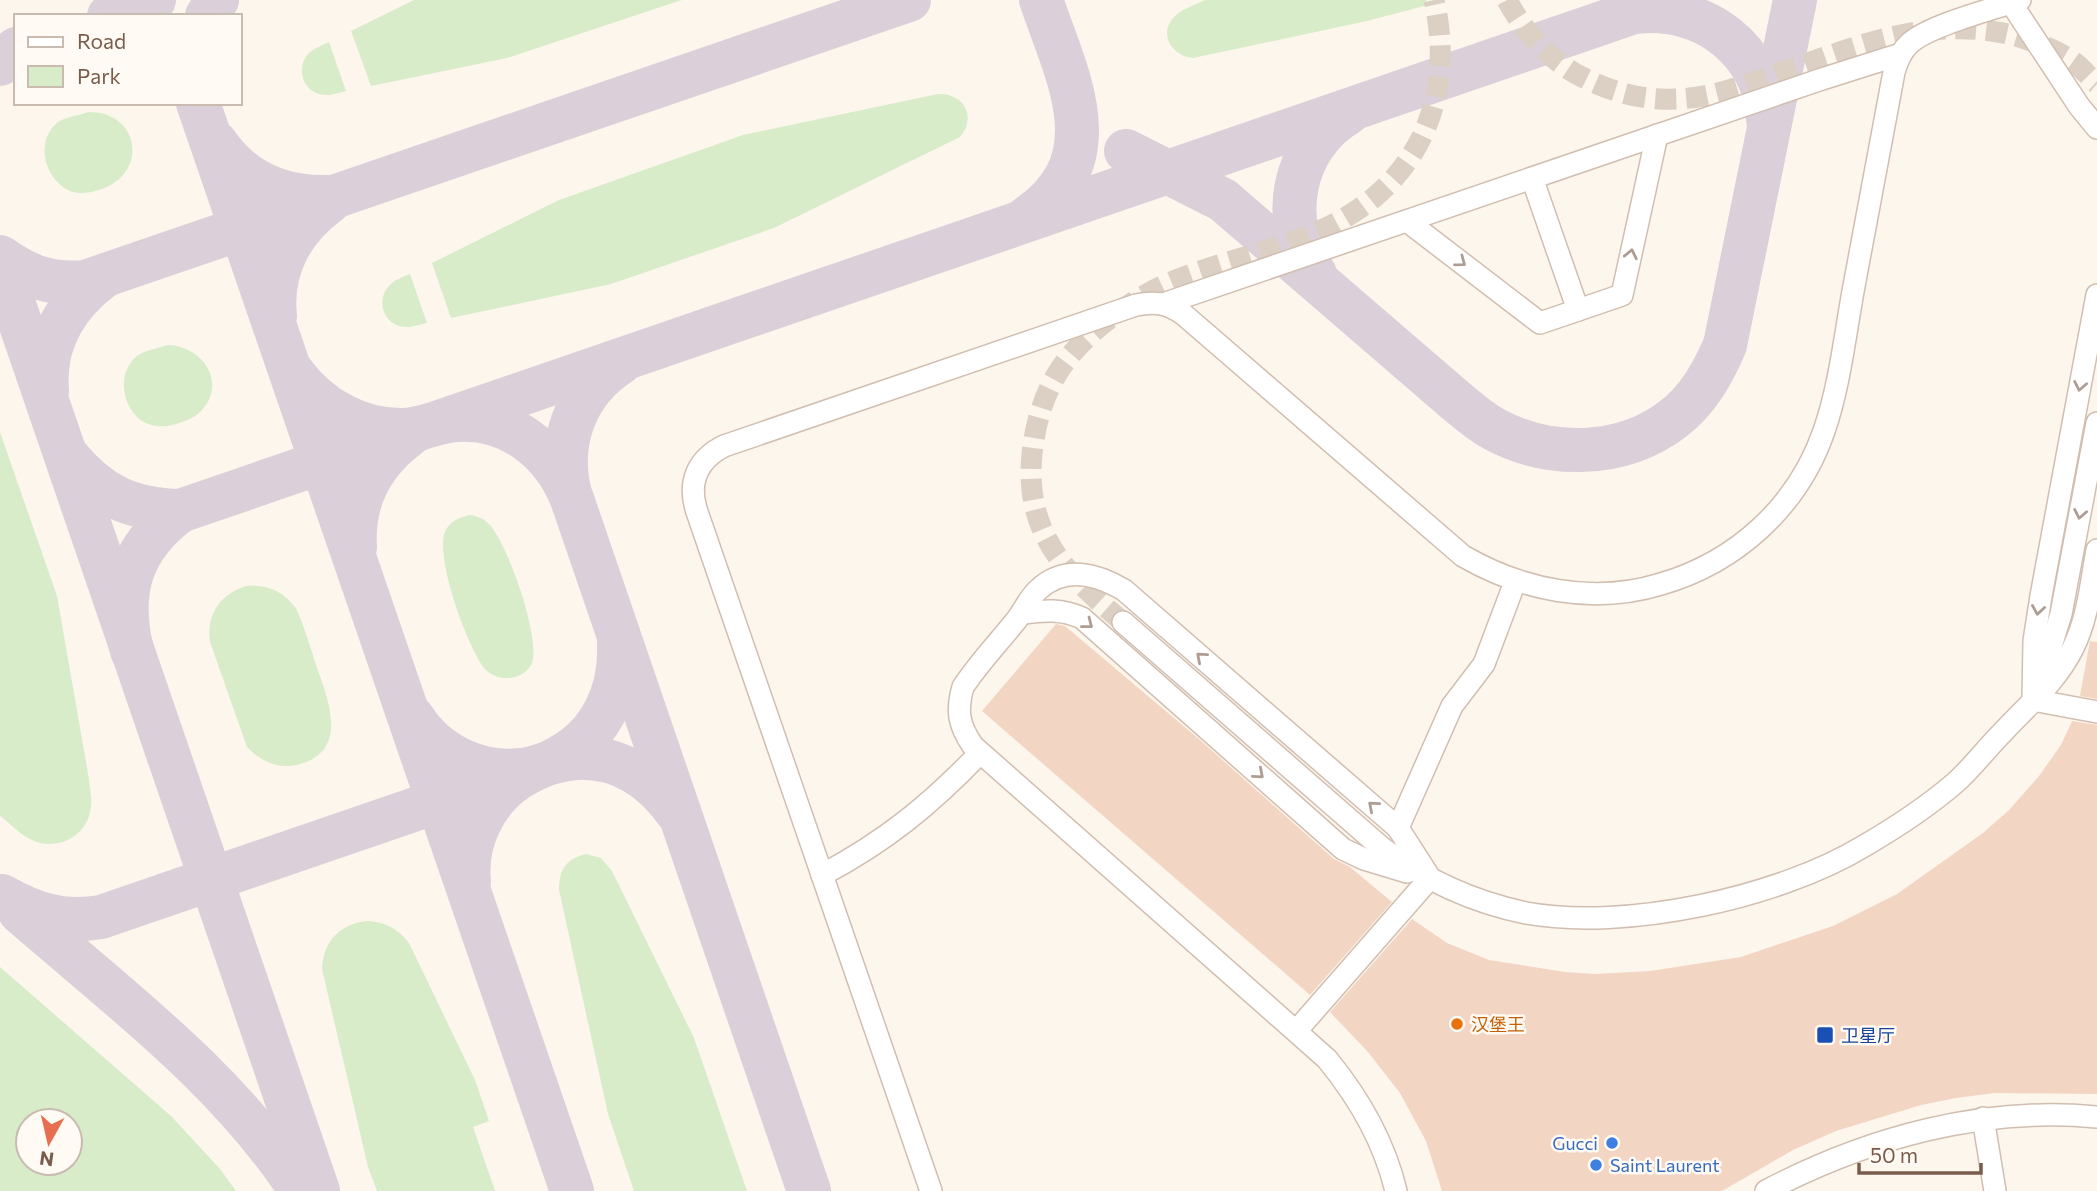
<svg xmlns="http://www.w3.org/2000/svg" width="2097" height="1191" font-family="Commissioner,'Noto Sans SC',sans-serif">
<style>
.green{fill:#d8ecc9;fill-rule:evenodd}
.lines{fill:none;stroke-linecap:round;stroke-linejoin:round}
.taxiway{stroke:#dbcfda;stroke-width:44}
.building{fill:#f3d5c3}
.minor-tunnel{stroke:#dcd0c4;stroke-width:21;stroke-dasharray:21 10;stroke-linecap:butt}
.minor-casing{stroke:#d1beb0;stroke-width:24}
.minor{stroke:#fff;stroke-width:21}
.oneway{stroke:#af9d94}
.food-dot{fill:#e8710a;stroke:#fffaf3;stroke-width:2.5}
.transit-dot{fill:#1a4fb4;stroke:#fffaf3;stroke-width:2.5}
.shop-dot{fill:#3f7fe0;stroke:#fffaf3;stroke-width:2.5}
.labels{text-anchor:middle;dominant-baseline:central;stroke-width:5;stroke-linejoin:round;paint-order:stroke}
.food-label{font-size:18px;fill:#c56008;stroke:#fffaf3;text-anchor:start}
.transit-label{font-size:18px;fill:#164399;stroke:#fffaf3;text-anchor:start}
.shop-label{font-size:18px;fill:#366cbe;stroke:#fffaf3;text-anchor:end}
</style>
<rect width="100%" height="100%" fill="#fdf6ec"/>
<g class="green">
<polygon points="414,0 682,0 507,58 371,86 351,31"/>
<path d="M1205,0H1426L1428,5L1367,21L1193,58C1172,56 1158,34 1174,17C1181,9 1195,5 1205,0Z"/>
<path d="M329,42L346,91C338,93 328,97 319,94C300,88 297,65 309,53C315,48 322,45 329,42Z"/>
<path d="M938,94C964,93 977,117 960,137L774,228L611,284L451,318L432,263L559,200L743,135Z"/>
<path d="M89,112C141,112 149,175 99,190C88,193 78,195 68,190C44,178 35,140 58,122C66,117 80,115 89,112Z"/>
<path d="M410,274L427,323C418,325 408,329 399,326C381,320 377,297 390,285C395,279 403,277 410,274Z"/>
<path d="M168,345C203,346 228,384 201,411C193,419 183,422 173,425C161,428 147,426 138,418C121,402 118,371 137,356C145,350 159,348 168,345Z"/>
<path d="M0,432L57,596L89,779C90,790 93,801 90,812C85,838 54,852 30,839C19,834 10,823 0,816Z"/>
<path d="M470,515C477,516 483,518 489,524C507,542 543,642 531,665C527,671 522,675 515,677C505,680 492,677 485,669C468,649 431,550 447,528C452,520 461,517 470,515Z"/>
<path d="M246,586C267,584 283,591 296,608C304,626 310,646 316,665C328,699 351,753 296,765C277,769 260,761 247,747L210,642C206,615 220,594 246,586Z"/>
<path d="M586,854L601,858L612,871L694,1038L747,1191H634L608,1114L559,890C559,869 566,859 586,854Z"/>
<path d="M368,921C386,922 398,929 409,943L475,1080L489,1121L473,1127L495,1191H377L368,1167L322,969C323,941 341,923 368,921Z"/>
<path d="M0,967L171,1116L220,1169L236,1191H0ZM28,1121H70V1163H28Z"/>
</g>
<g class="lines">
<g class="taxiway">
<path d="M1636,12C1703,4 1765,50 1768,119"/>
<polyline points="109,16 154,0"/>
<polyline points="207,16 217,0"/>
<polyline points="0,64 16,49"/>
<polyline points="198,103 572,1191"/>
<path d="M216,143C242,181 281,198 326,197"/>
<path d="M1126,151L1223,200L1455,400C1467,410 1479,421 1494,429C1549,459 1622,458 1673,419C1698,400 1713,373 1725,345L1795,0"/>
<path d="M1028,217C1113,159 1067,76 1041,0"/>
<path d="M0,257C28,277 51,285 85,282L909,0"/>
<polyline points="0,264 318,1191"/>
<path d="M1315,274C1278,222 1292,146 1348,113"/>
<path d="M275,316C270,268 292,229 329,202"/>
<path d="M293,373C319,408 359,431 403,430C421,429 438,422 456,420C510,416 553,451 572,499L809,1191"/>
<path d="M47,391C43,343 66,304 104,276"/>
<path d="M67,456C100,496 130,509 180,511"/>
<path d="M570,494C557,443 575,392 620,363"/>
<path d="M355,547C352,501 372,463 408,436"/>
<path d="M132,651C118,592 130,548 180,511L1669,0"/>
<path d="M413,718C437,756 483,777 529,769C544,765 559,759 576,758C618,756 652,778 676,811"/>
<path d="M469,881C465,842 484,801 517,779C530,770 546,765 560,757C601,735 621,691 619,645"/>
<path d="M2,896C35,915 64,923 101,917L544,765"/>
<path d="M20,912C119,998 228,1079 301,1191"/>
</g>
</g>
<g class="building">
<polygon points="1056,624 1065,626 1200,740 1334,859 1350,867 1392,902 1310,995 982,711"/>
<polygon points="2090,641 2097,642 2097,699 2080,696"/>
<polygon points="2072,721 2097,725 2097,1094 1995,1093 1956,1098 1921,1105 1836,1131 1793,1150 1722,1191 1442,1191 1426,1141 1400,1093 1368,1052 1330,1012 1412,919 1447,943 1489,960 1565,972 1595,974 1650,971 1741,957 1833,926 1897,894 1983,833 2009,810 2039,776 2061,745"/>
</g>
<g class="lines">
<g class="minor-tunnel">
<path d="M1507,0C1524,32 1551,62 1584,78C1612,92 1644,101 1676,99C1712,98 1745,85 1779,73C1859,46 1930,14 2016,36C2036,42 2057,50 2074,62C2082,68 2089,77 2097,84"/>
<path d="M1123,622C1067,575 1024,534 1032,454C1035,426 1042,399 1057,374C1080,335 1135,296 1176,280C1223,261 1275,251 1321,230C1416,188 1457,100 1434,0"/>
</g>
<defs>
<g id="minor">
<polyline points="2011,3 2079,106 2097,128"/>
<polyline points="1532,178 1578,310"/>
<polyline points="1407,221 1540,323 1622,295 1657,135"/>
<polyline points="1163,304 1822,79 1901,54"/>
<path d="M1023,613C1045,610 1062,609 1082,618L1343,849L1364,859L1407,872"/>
<path d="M1123,622L1382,848C1425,880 1473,902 1526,913C1625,931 1778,898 1864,846C1895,828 1927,807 1955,783C1972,768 1986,749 2002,733C2027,706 2057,681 2073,648C2088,618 2091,583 2097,550"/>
<polyline points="2039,685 2061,614 2097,423"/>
<polyline points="2033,700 2034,641 2041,596 2097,295"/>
<polyline points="2033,700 2097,712"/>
<polyline points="1398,828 1452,706 1484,664 1515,582"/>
<path d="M822,875C886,841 930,805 980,753"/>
<polyline points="1297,1030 1430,878"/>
<polyline points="1983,1118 1995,1191"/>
<path d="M931,1191L696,509C688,481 698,459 724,446L1136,305C1155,301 1167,303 1183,314L1463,556C1522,590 1593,605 1661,584C1737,562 1798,506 1824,431C1840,385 1845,334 1854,286C1867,215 1881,143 1894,72C1897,62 1901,51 1909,44C1927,26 1993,9 2020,0"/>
<path d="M1396,1191C1384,1141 1359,1098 1327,1059L973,746C959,726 956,711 963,687C978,664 997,644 1014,623C1023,613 1029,597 1039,589C1065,565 1097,574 1124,590L1398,828L1430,878"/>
<path d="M1766,1191C1867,1138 1982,1106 2097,1117"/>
</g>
</defs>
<use href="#minor" class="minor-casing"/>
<use href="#minor" class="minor"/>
</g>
<defs><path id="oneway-chevron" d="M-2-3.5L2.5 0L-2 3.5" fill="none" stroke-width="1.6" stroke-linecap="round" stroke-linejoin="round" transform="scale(1.75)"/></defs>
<g class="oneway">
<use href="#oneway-chevron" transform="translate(1631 254) rotate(-78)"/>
<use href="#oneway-chevron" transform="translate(1461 262) rotate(37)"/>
<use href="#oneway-chevron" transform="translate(2080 386) rotate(101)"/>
<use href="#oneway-chevron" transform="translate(2080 514) rotate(101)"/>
<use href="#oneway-chevron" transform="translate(2038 610) rotate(99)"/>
<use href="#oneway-chevron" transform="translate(1088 624) rotate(38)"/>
<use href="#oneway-chevron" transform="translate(1201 657) rotate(-139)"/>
<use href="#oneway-chevron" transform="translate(1259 774) rotate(41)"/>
<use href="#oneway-chevron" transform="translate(1373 806) rotate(-139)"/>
</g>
<circle class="food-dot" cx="1457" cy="1024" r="7"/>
<rect class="transit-dot" x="1816" y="1026" width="18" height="18" rx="3.5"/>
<g class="shop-dot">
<circle cx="1612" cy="1143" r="7"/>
<circle cx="1596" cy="1165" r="7"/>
</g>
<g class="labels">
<g class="food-label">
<text x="1471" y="1024">汉堡王</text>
</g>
<g class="transit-label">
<text x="1841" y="1035">卫星厅</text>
</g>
<g class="shop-label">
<text x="1598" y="1143">Gucci</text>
<text x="1610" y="1165" text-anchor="start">Saint Laurent</text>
</g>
</g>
<rect x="14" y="14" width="228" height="91" fill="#fffaf3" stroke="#cabbb1" stroke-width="2"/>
<rect x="28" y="37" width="35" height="10" fill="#ffffff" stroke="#cabbb1" stroke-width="2"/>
<text x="77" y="49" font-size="21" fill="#7a5c4d">Road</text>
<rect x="28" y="66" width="35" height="21" fill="#d8ecc9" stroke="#cabbb1" stroke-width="2"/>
<text x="77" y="84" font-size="21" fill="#7a5c4d">Park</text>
<g transform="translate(49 1142) rotate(188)"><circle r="33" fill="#fffaf3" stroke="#cabbb1" stroke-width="2"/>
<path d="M0-5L12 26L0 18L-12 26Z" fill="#e76f51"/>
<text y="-10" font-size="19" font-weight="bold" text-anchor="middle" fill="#7a5c4d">N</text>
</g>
<path d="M1859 1163v10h122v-10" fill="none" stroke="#7a5c4d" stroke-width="3.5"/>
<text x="1870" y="1163" font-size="21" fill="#7a5c4d" stroke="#fffaf3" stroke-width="5" paint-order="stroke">50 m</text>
</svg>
